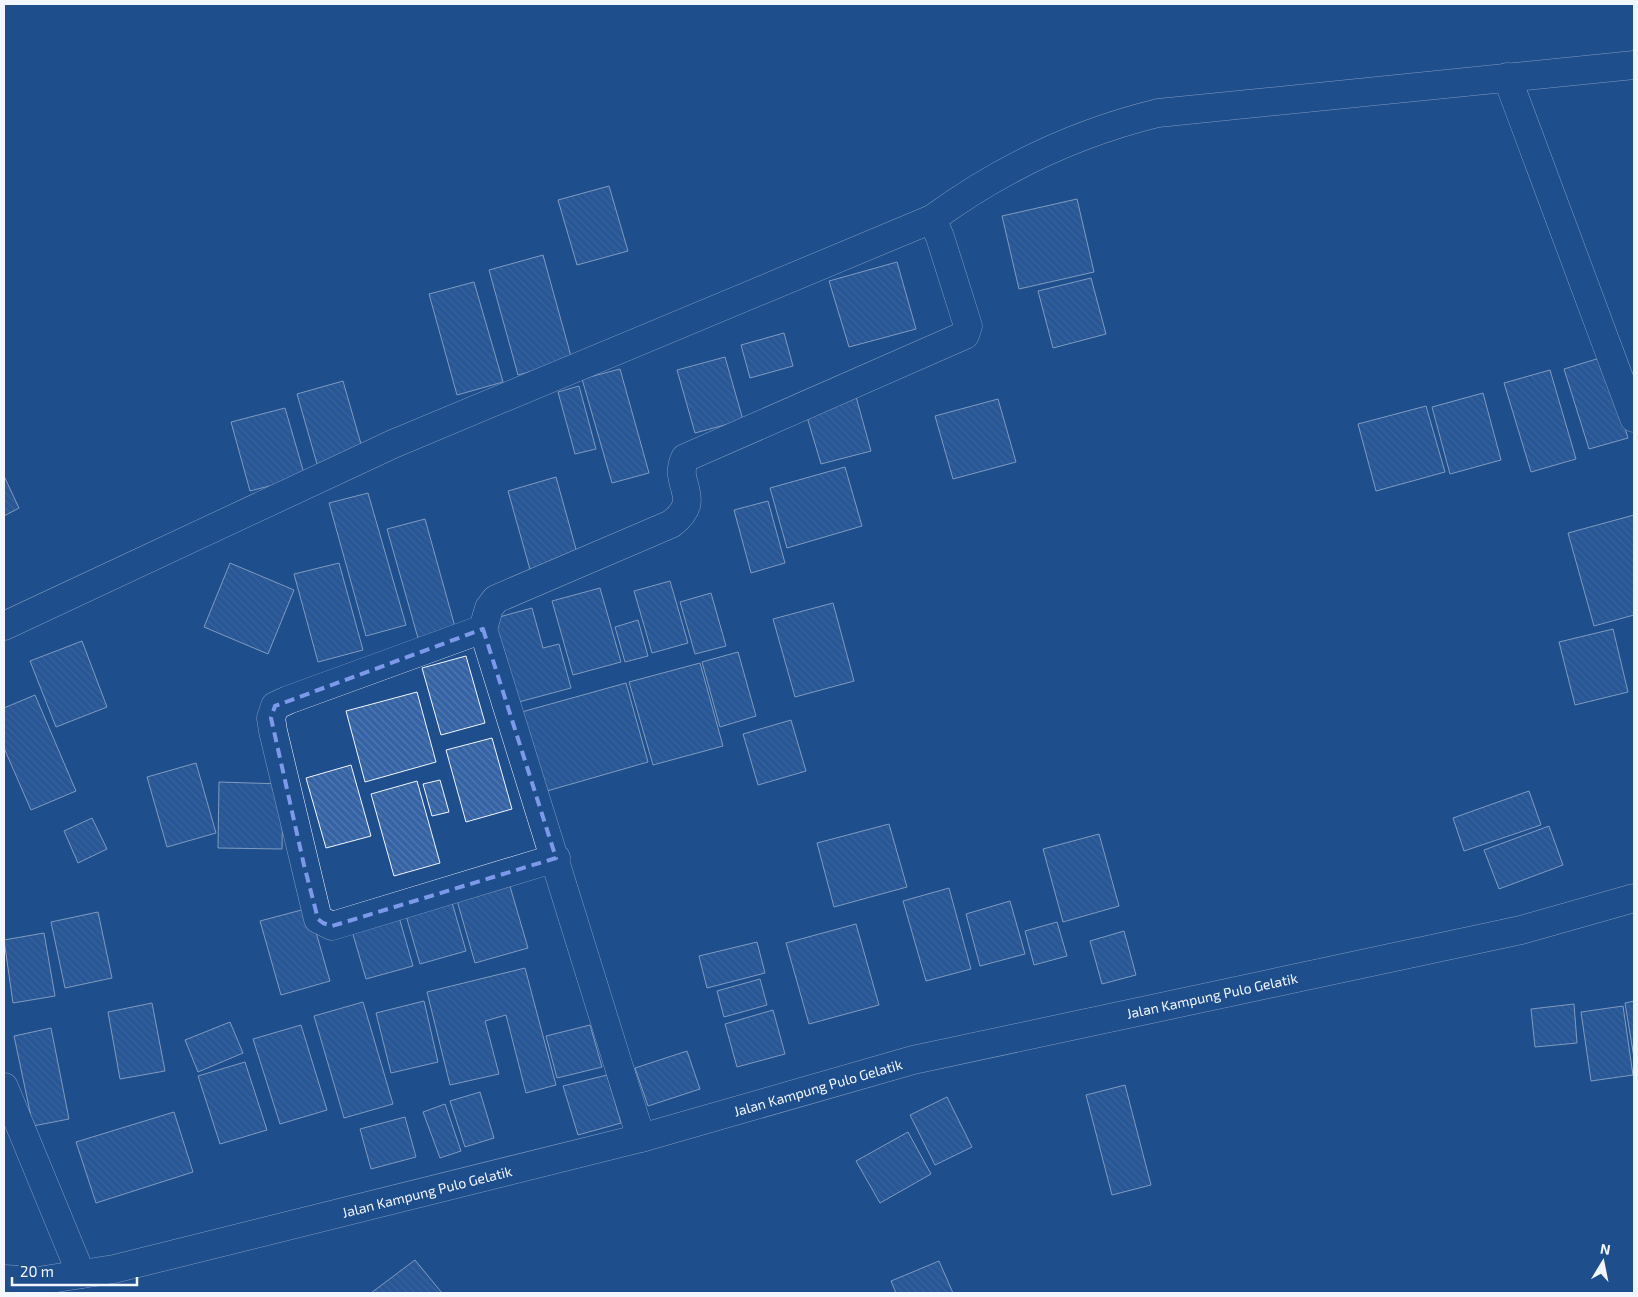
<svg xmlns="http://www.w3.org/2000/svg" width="1638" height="1297" font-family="'Exo 2',sans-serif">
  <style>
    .building { fill: url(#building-back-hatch); stroke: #f2f6ff }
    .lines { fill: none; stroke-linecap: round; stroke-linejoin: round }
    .minor-casing { stroke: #f2f6ff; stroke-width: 29 }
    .minor { stroke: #1f4e8c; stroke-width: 28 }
    .marked { fill: none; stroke: #7d9aea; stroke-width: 4; stroke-dasharray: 10 6; stroke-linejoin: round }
    .labels { text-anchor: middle; stroke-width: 4; stroke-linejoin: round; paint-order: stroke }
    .street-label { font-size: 14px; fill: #f2f6ff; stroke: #1f4e8c }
  </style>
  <defs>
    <pattern id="building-back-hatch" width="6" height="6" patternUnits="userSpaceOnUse" patternTransform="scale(1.25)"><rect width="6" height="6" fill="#3563a3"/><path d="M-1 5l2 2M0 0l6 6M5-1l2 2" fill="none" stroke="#537ab1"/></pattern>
  </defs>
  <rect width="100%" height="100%" fill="#1f4e8c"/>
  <!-- building -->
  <g class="building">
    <path d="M 609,186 L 628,251 L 577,265 L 558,200 Z"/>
    <path d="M 1077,199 L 1094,272 L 1019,289 L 1002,216 Z"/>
    <path d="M 543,255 L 572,360 L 518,375 L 489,270 Z"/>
    <path d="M 897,262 L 916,329 L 849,347 L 829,281 Z"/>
    <path d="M 1091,278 L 1106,334 L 1053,348 L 1038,291 Z"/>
    <path d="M 474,282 L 503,382 L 457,395 L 429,294 Z"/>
    <path d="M 784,333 L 793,366 L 750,378 L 741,345 Z"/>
    <path d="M 725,357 L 743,420 L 695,433 L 677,370 Z"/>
    <path d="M 1603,357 L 1628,438 L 1589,449 L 1564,369 Z"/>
    <path d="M 620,369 L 649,473 L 612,483 L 582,379 Z"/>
    <path d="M 1550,370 L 1576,459 L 1531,472 L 1504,383 Z"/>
    <path d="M 343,381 L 363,451 L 317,464 L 297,394 Z"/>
    <path d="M 579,386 L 596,449 L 575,454 L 558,392 Z"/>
    <path d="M 855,393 L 871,451 L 821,464 L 804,407 Z"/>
    <path d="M 1483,393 L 1501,460 L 1450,474 L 1432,407 Z"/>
    <path d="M 998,399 L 1016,462 L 953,479 L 935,416 Z"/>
    <path d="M 1426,406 L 1445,472 L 1376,491 L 1358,424 Z"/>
    <path d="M 285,408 L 305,477 L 250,491 L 231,422 Z"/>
    <path d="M 845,467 L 862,526 L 787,548 L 770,488 Z"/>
    <path d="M 4,476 L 19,508 L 4,516 Z"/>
    <path d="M 556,477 L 579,560 L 531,573 L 508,491 Z"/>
    <path d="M 368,493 L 406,625 L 366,636 L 329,503 Z"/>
    <path d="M 768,501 L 785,563 L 751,573 L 734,510 Z"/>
    <path d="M 1634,515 L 1634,615 L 1594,626 L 1568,533 Z"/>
    <path d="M 425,519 L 455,627 L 418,638 L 387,529 Z"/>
    <path d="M 230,563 L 294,590 L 268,654 L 204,627 Z"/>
    <path d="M 339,563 L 363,650 L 318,662 L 294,574 Z"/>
    <path d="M 670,581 L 688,643 L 652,653 L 634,591 Z"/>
    <path d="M 600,588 L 621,662 L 573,675 L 552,601 Z"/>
    <path d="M 711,593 L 726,646 L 695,654 L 680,602 Z"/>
    <path d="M 833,603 L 854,681 L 795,697 L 773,619 Z"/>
    <path d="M 532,608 L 543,648 L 559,644 L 571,688 L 515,703 L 492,619 Z"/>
    <path d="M 638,620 L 648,656 L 625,662 L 615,627 Z"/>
    <path d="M 1613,629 L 1628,692 L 1575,705 L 1559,642 Z"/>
    <path d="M 82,641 L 107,707 L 56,727 L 30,661 Z"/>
    <path d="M 738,652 L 756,716 L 720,727 L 702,662 Z"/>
    <path d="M 466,656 L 485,723 L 441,735 L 422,668 Z"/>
    <path d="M 700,663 L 723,746 L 653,765 L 629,682 Z"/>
    <path d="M 626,683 L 648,762 L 540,793 L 518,713 Z"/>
    <path d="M 417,692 L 436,762 L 365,782 L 346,711 Z"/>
    <path d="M 35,695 L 76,791 L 31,810 L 4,748 L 4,708 Z"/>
    <path d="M 791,720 L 806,771 L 758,785 L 743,734 Z"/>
    <path d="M 492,738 L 512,809 L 466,822 L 446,750 Z"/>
    <path d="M 196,763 L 216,833 L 167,847 L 147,777 Z"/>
    <path d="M 351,765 L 371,836 L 326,848 L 306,778 Z"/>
    <path d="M 440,780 L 449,812 L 432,816 L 423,784 Z"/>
    <path d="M 417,781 L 440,863 L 394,876 L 371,794 Z"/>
    <path d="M 219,782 L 283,784 L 282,849 L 218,848 Z"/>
    <path d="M 1529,791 L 1541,825 L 1464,851 L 1453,818 Z"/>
    <path d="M 92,818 L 107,849 L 78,863 L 64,831 Z"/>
    <path d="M 889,824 L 907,887 L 834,907 L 817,843 Z"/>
    <path d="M 1549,826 L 1563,865 L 1499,889 L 1484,850 Z"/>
    <path d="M 1099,834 L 1119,906 L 1063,922 L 1043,849 Z"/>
    <path d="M 507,876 L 528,948 L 475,963 L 454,890 Z"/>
    <path d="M 949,888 L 971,969 L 926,981 L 903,901 Z"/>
    <path d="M 451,899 L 466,951 L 420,964 L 405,912 Z"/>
    <path d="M 1010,901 L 1025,954 L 980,966 L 966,914 Z"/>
    <path d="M 309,908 L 330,981 L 281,995 L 260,921 Z"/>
    <path d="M 98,912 L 112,978 L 65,988 L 51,922 Z"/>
    <path d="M 399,917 L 413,966 L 366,979 L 352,931 Z"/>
    <path d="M 1057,922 L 1067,956 L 1034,965 L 1025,931 Z"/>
    <path d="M 856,924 L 879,1005 L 809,1024 L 786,943 Z"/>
    <path d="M 1124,931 L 1136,975 L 1102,984 L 1090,941 Z"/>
    <path d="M 44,933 L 55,996 L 13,1003 L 4,940 Z"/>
    <path d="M 757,942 L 765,973 L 707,988 L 699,956 Z"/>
    <path d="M 525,968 L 556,1085 L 526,1093 L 506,1015 L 485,1021 L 499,1074 L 450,1085 L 427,992 Z"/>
    <path d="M 760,979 L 767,1005 L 724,1017 L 717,991 Z"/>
    <path d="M 424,1001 L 438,1062 L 391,1073 L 376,1013 Z"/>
    <path d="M 1634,1001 L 1634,1058 L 1625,1003 Z"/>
    <path d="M 363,1002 L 393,1104 L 344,1118 L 314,1016 Z"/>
    <path d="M 152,1003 L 165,1071 L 120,1079 L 108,1012 Z"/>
    <path d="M 1574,1004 L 1577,1043 L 1535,1047 L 1531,1009 Z"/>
    <path d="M 1623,1006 L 1633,1075 L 1591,1081 L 1581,1012 Z"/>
    <path d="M 773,1010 L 785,1054 L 737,1067 L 725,1024 Z"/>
    <path d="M 230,1022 L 243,1053 L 198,1072 L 185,1040 Z"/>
    <path d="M 301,1025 L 327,1110 L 280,1124 L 253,1039 Z"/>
    <path d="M 590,1025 L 602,1067 L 557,1078 L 546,1036 Z"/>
    <path d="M 51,1028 L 69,1119 L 33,1126 L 14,1036 Z"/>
    <path d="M 687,1051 L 700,1089 L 648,1106 L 635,1068 Z"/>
    <path d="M 245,1062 L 267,1130 L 220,1144 L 198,1076 Z"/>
    <path d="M 607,1075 L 621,1123 L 578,1135 L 563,1086 Z"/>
    <path d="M 1125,1085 L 1151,1185 L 1112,1195 L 1086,1095 Z"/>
    <path d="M 480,1092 L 494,1138 L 465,1147 L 450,1101 Z"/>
    <path d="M 947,1097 L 972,1147 L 935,1165 L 910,1115 Z"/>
    <path d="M 445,1104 L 461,1151 L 440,1158 L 423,1112 Z"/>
    <path d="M 174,1112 L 193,1172 L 96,1203 L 76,1142 Z"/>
    <path d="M 405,1117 L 416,1157 L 371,1169 L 360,1129 Z"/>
    <path d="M 908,1132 L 931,1174 L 880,1203 L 856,1161 Z"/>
    <path d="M 415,1260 L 442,1293 L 371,1293 Z"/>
    <path d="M 939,1261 L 953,1293 L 896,1293 L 891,1281 Z"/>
  </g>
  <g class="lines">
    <defs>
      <g id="minor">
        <path d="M 1507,77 L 1634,418"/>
        <path d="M 4,626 L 393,444 L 932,219"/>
        <path d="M 483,629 L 288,700 L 275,706 L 271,718 L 273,731 L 318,919 L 332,926 L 556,858"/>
        <path d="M 4,1087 L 81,1274"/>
        <path d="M 641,1138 L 483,629 L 489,608 L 496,599 L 671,524 C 705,498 672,485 685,458 L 965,335 L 968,326 L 940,237 L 932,219 C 1000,169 1076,133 1158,113 L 1634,65"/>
        <path d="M 4,1279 L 38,1281 L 114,1269 L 641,1138 L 913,1060 L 1521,930 L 1634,898"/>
      </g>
    </defs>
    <!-- minor casing -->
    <use href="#minor" class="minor-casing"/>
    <!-- minor -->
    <use href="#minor" class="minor"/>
  </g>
  <!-- marked area -->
  <path d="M0 0H1638V1297H0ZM 483,629 L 556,858 L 332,926 L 323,923 L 318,919 L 304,865 L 271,718 L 275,706 Z" fill="#1f4e8c" fill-opacity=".55" fill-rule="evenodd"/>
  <path class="marked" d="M 483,629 L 556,858 L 332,926 L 323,923 L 318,919 L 304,865 L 271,718 L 275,706 Z"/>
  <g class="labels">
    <!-- street labels -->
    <g class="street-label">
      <text transform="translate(1212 996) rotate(-12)" y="5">Jalan Kampung Pulo Gelatik</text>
      <text transform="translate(818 1088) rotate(-16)" y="5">Jalan Kampung Pulo Gelatik</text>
      <text transform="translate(427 1192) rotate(-14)" y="5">Jalan Kampung Pulo Gelatik</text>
    </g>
  </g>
  <!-- border -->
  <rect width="1638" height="1297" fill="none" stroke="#f2f6ff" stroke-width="10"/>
  <!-- north arrow -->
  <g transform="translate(1603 1262) rotate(10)" stroke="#1f4e8c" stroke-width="4" paint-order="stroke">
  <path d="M0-4L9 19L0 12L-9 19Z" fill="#f2f6ff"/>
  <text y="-8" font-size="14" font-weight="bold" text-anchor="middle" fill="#f2f6ff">N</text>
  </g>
  <!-- scale -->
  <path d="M12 1277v8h125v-8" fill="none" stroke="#f2f6ff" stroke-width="2.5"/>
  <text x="20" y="1277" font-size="15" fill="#f2f6ff" stroke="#1f4e8c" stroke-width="4" paint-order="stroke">20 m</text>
</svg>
